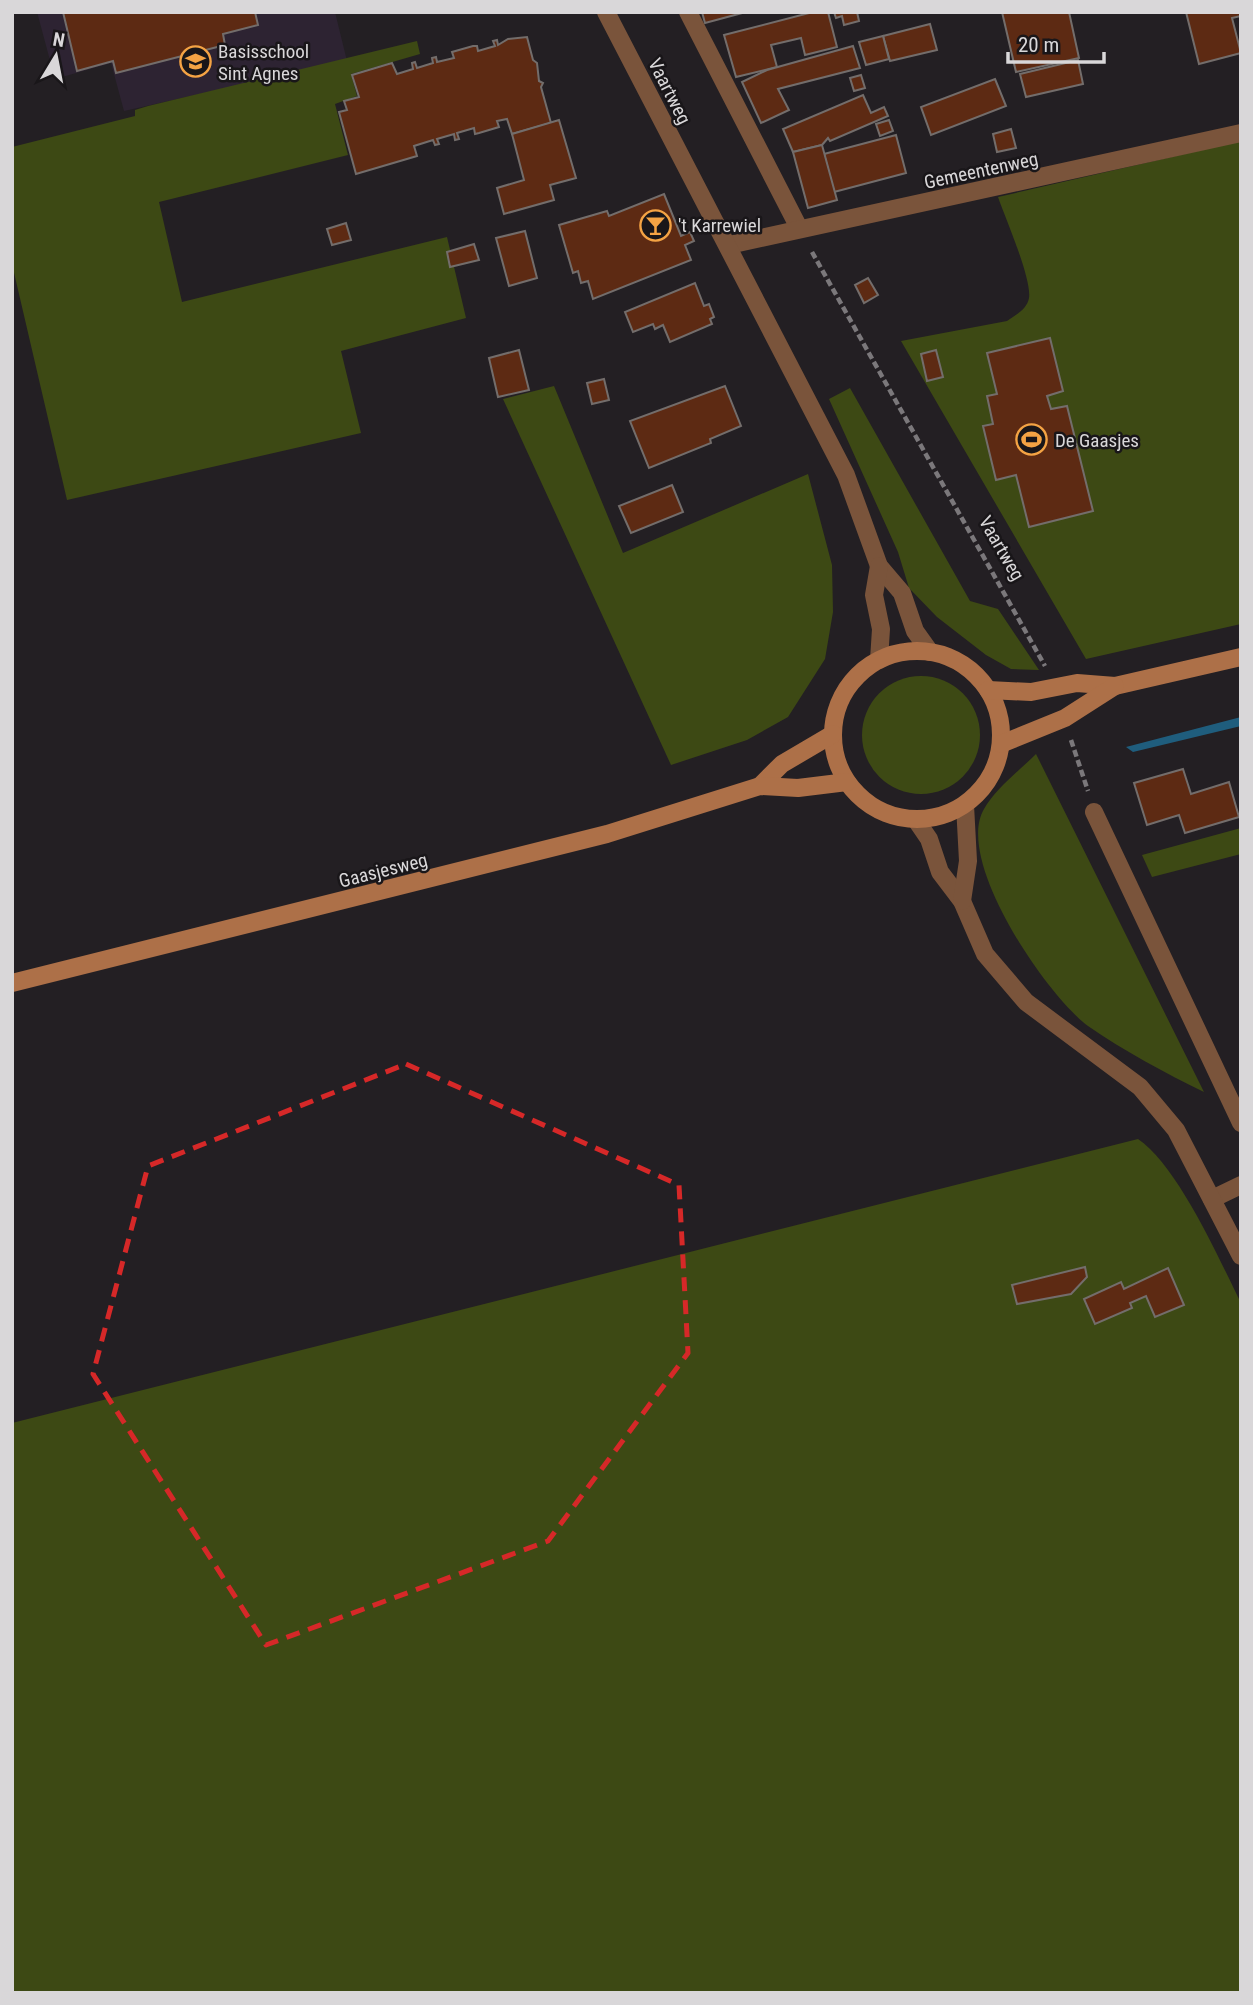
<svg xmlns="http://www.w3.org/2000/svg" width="1253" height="2005" font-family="'Roboto Condensed',sans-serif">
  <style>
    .industrial { fill: #2d2332 }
    .green { fill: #3d4914 }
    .water { fill: #1f5d7d }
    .building { fill: #5d2a13; stroke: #736d6b; stroke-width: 2 }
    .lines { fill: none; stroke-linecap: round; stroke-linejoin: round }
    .path { stroke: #7b787b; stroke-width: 4.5; stroke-dasharray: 7 3.5; stroke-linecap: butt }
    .minor { stroke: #7a543b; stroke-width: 18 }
    .tertiary { stroke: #7a543b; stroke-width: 18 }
    .secondary { stroke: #ad7048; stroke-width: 18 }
    .marked { fill: none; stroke: #d62828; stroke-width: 5; stroke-dasharray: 14 9; stroke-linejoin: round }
    .labels { text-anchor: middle; stroke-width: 5; stroke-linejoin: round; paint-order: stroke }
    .poi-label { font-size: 19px; fill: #d9d7d9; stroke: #191619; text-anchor: start }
    .street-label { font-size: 19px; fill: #d9d7d9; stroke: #191619 }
  </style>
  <rect width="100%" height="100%" fill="#231f23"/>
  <!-- industrial -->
  <path class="industrial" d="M 37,12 L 335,12 L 347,61 L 124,111 L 111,63 L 55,79 Z"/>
  <!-- green -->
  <g class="green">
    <path d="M 417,41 L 420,54 L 351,74 L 357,96 L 335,104 L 348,155 L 159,202 L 182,302 L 447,237 L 466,318 L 341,351 L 361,433 L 67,500 L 12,264 L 12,147 L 135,116 L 135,110 L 148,106 Z"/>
    <path d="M 1241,141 L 1241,624 L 1086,659 L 901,341 L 1007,321 C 1016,315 1027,309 1029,298 C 1032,279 1005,217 998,197 Z"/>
    <path d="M 554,386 L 623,553 L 808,474 L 832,565 L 833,612 L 825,659 L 788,717 L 747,740 L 671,765 L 503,399 Z"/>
    <path d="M 850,388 L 970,601 L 998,609 L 1039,670 L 1011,669 L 986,655 L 937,617 L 909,588 L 898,552 L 829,399 Z"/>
    <circle cx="921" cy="735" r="59"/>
    <path d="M 1036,754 L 1204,1092 C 1165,1073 1124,1051 1088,1026 C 1046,995 954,860 984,809 C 996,788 1019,771 1036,754 Z"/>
    <path d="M 1241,828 L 1241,854 L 1152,877 L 1142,855 Z"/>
    <path d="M 1138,1139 C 1178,1166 1219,1259 1241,1303 L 1241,1993 L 12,1993 L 12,1423 Z"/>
  </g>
  <!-- water -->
  <path class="water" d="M 1241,717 L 1241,726 L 1133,752 L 1126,747 Z"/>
  <!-- building -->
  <g class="building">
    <path d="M 63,12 L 255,12 L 258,25 L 223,34 L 225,45 L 116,73 L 113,61 L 77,71 Z"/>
    <path d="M 702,12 L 746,12 L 705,23 Z"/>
    <path d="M 813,12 L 828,12 L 837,47 L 805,55 L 801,38 L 771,45 L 777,67 L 736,77 L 724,35 Z"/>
    <path d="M 834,12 L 857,12 L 859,21 L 844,25 L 842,16 L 836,18 Z"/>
    <path d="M 1002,12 L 1069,12 L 1079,58 L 1016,72 Z"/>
    <path d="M 1186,12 L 1241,12 L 1241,16 L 1232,18 L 1241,53 L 1199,64 Z"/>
    <path d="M 930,24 L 937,50 L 890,61 L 883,36 Z"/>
    <path d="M 883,36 L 889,59 L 866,65 L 859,42 Z"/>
    <path d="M 527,37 L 533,60 L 537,63 L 539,81 L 543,83 L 541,87 L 551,123 L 512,134 L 507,119 L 497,121 L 499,127 L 479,133 L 475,134 L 474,128 L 457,133 L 459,139 L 455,140 L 454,134 L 437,139 L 439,144 L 435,145 L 433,140 L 414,146 L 417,156 L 356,174 L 339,112 L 347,110 L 344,101 L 359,97 L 352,75 L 392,63 L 397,74 L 413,69 L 412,63 L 415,62 L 417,68 L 433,63 L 432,58 L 436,57 L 437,62 L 454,58 L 452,52 L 473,46 L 477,46 L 478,51 L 495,46 L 493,41 L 497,40 L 498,45 L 508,39 Z"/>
    <path d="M 853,46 L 860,68 L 778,89 L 789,110 L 761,123 L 742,82 L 767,70 Z"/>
    <path d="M 1078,60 L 1083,84 L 1026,97 L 1020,74 Z"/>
    <path d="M 861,75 L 865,88 L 854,91 L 850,78 Z"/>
    <path d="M 995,79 L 1006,106 L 931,135 L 921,107 Z"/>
    <path d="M 863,95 L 871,113 L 884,107 L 888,116 L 830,141 L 828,138 L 822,145 L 793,152 L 783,129 Z"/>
    <path d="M 559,120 L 576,178 L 550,185 L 554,200 L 504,214 L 497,188 L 524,180 L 512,134 Z"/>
    <path d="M 889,120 L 893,131 L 880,136 L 876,124 Z"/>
    <path d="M 1011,129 L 1016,148 L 997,152 L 993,134 Z"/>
    <path d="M 896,135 L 906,173 L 834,192 L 824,154 Z"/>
    <path d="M 822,145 L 837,200 L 808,208 L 793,152 Z"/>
    <path d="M 664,194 L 681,236 L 690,232 L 694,241 L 685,245 L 691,260 L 593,299 L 588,281 L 581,283 L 578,271 L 573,273 L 559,225 L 607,211 L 609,216 Z"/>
    <path d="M 346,223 L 351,240 L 332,245 L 327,229 Z"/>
    <path d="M 525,231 L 537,278 L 509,286 L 496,238 Z"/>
    <path d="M 474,244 L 479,260 L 450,267 L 447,252 Z"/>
    <path d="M 868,278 L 878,295 L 864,303 L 855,285 Z"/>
    <path d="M 695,283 L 704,306 L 709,304 L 714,317 L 710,319 L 712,324 L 670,342 L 663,325 L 655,329 L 653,324 L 633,332 L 625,312 Z"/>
    <path d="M 1050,338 L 1063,391 L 1047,396 L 1051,409 L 1067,406 L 1093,511 L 1029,527 L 1016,475 L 996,480 L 983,426 L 993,424 L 987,396 L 997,394 L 987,353 Z"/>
    <path d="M 519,350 L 529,390 L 498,397 L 489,358 Z"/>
    <path d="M 936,350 L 943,377 L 927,381 L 921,354 Z"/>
    <path d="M 604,379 L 609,400 L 592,404 L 587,383 Z"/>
    <path d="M 725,386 L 741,426 L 710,439 L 711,443 L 649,468 L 630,421 Z"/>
    <path d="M 672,485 L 683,512 L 631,533 L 619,506 Z"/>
    <path d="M 1183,769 L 1191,794 L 1229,782 L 1239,817 L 1185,833 L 1179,815 L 1147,825 L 1134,783 Z"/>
    <path d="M 1085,1267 L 1087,1277 L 1071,1294 L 1017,1304 L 1012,1285 Z"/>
    <path d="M 1168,1268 L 1184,1305 L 1155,1317 L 1146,1296 L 1130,1303 L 1132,1308 L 1095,1324 L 1084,1299 L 1121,1282 L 1124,1289 Z"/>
  </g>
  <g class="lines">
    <!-- path -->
    <g class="path">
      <path d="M 812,252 L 1045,666"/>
      <path d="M 1071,740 L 1088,791"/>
    </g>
    <!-- minor -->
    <g class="minor">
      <path d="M 688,12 L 799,228"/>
      <path d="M 729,245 L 1241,133"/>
      <path d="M 1094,812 L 1241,1123"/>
      <path d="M 1212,1199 L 1241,1185"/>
    </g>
    <!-- tertiary -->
    <g class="tertiary">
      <path d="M 606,12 L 846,475 L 879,566 L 902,593 L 915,631 L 930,652"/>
      <path d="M 879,566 L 874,595 L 881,629 L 879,660"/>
      <path d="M 916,820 L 929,839 L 940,872 L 962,901 L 985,954 L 1026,1002 L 1140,1087 L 1176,1130 L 1241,1256"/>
      <path d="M 962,901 L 968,861 L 965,805"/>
    </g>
    <!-- secondary -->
    <g class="secondary">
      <circle cx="917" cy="735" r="84"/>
      <path d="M 988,690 L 1031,692 L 1077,683 L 1115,686 L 1241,657"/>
      <path d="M 1001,744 L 1065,718 L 1115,686"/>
      <path d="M 760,786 L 782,764 L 833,734"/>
      <path d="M 12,983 L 607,834 L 760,786 L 798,788 L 847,782"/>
    </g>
  </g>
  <!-- marked area -->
  <path class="marked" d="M 406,1064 L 679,1185 L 688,1353 L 548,1541 L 266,1645 L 93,1374 L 148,1166 Z"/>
  <!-- icons -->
  <defs>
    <symbol id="school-ring" viewBox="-11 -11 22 22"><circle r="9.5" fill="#191619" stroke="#f4a344" stroke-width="1.5"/><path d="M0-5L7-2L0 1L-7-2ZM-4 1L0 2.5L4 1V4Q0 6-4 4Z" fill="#f4a344"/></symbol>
    <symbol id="bar-ring" viewBox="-11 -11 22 22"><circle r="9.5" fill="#191619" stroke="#f4a344" stroke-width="1.5"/><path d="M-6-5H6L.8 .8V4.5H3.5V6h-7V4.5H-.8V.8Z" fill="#f4a344"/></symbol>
    <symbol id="stadium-ring" viewBox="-11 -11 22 22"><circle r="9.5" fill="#191619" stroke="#f4a344" stroke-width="1.5"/><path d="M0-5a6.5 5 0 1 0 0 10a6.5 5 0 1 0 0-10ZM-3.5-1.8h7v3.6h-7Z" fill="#f4a344"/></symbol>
  </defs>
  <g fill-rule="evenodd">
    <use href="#school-ring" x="178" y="44" width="35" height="35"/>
    <use href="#bar-ring" x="638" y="208" width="35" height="35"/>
    <use href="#stadium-ring" x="1014" y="422" width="35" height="35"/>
  </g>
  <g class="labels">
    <!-- poi labels -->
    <g class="poi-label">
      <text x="218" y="58">Basisschool<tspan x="218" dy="22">Sint Agnes</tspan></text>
      <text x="678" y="232">'t Karrewiel</text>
      <text x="1055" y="447">De Gaasjes</text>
    </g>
    <!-- street labels -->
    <g class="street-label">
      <text transform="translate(670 91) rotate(63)" y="7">Vaartweg</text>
      <text transform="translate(981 170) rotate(-12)" y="7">Gemeentenweg</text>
      <text transform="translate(1002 548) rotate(60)" y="7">Vaartweg</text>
      <text transform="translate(383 870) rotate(-14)" y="7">Gaasjesweg</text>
    </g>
  </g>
  <!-- border -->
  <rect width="1253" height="2005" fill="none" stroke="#d9d7d9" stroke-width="28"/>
  <!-- north arrow -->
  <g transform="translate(56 56) rotate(10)" stroke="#191619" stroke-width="5" paint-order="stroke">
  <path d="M0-5L12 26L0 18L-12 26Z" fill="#d9d7d9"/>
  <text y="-10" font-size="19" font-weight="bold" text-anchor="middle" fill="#d9d7d9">N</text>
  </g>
  <!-- scale -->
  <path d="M1008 52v10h96v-10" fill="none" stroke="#d9d7d9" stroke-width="3.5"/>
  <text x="1018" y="52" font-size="21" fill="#d9d7d9" stroke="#191619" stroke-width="5" paint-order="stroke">20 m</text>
</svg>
